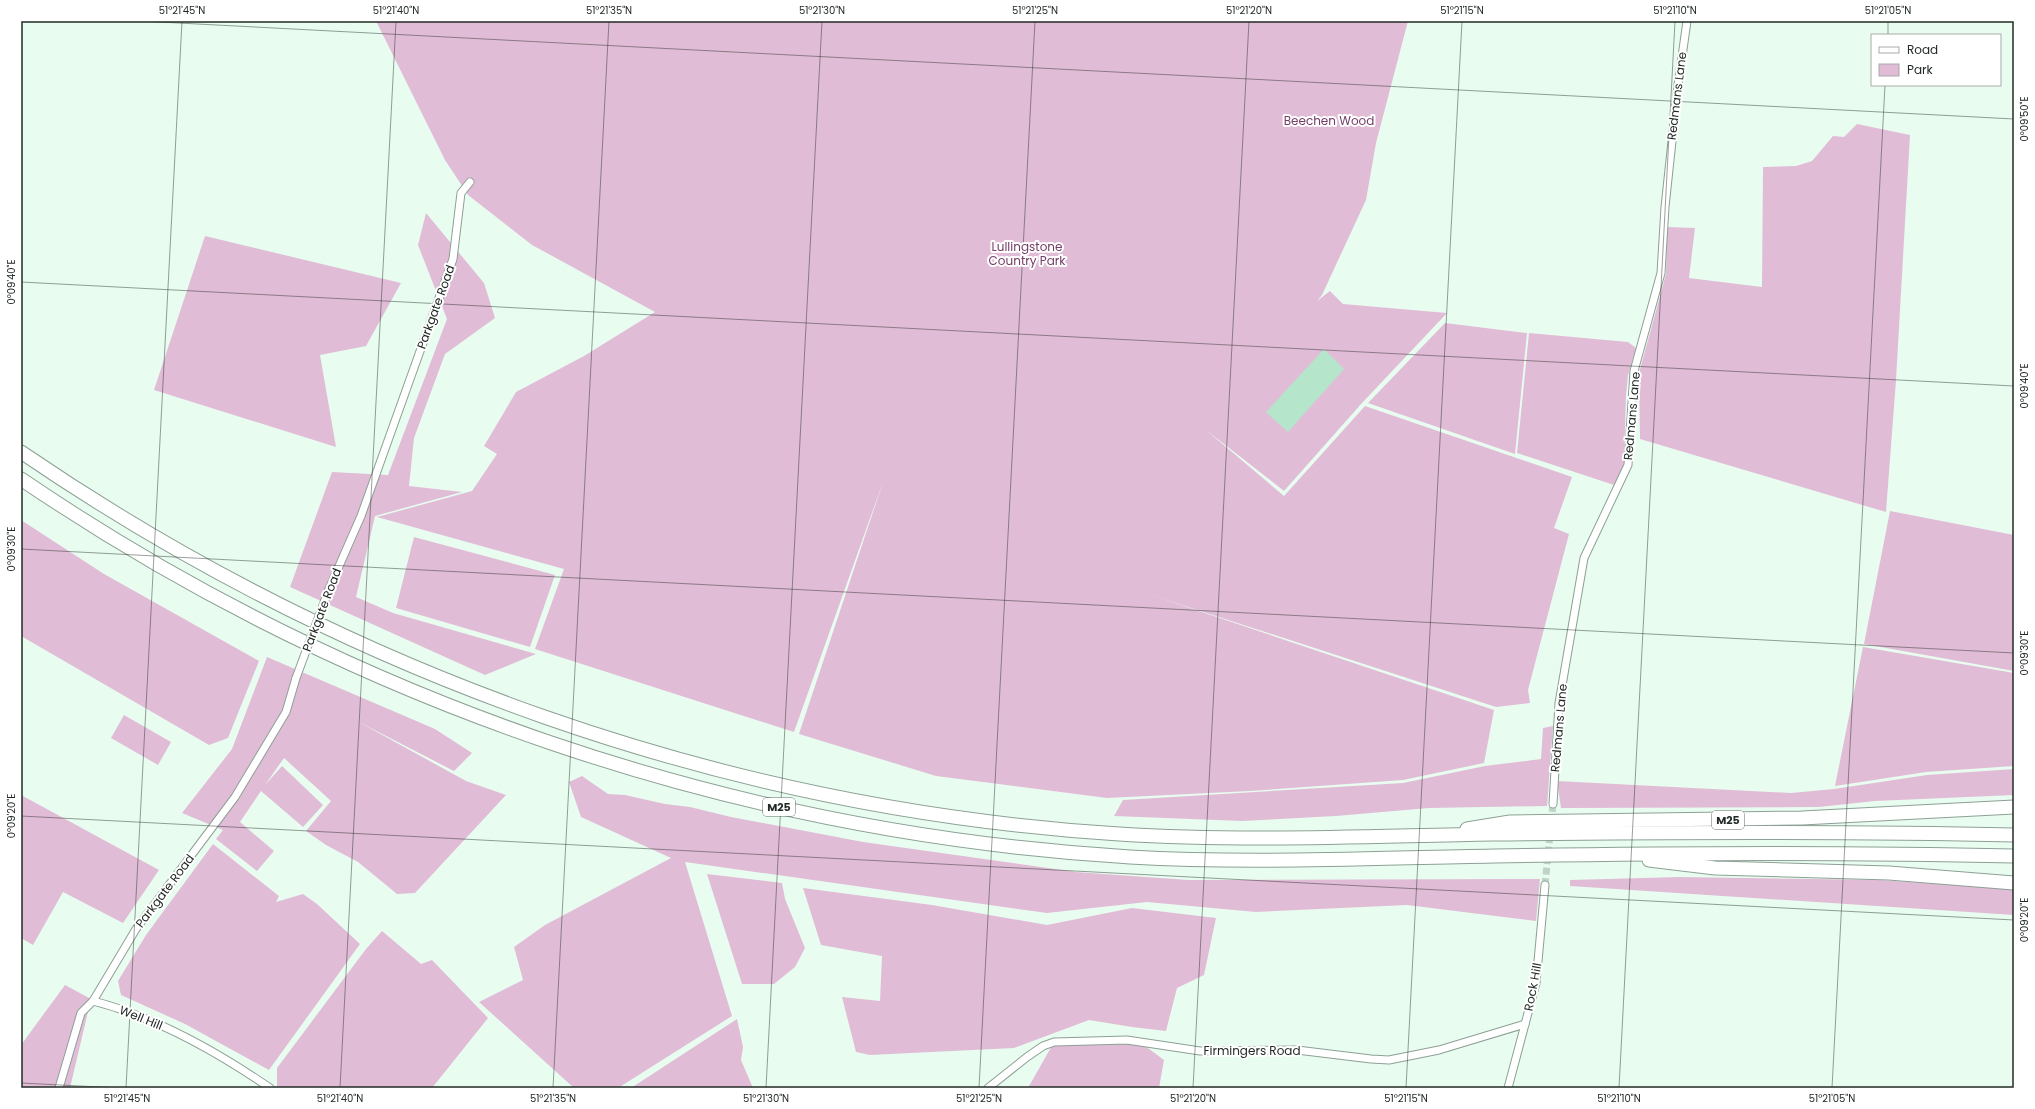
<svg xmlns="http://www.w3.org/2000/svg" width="2035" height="1109" font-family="Poppins,sans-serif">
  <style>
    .green { fill: #e1bcd6 }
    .water { fill: #b5e5ca }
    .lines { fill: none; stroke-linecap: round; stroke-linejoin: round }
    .minor-tunnel { stroke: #c0d3c7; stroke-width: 7; stroke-dasharray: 7 3.5; stroke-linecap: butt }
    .minor-casing { stroke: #8da095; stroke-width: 9 }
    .motorway-casing { stroke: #8da095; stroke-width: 15 }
    .minor { stroke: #fff; stroke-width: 7 }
    .motorway { stroke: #fff; stroke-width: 13 }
    .minor-bridge-casing { stroke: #8da095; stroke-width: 9; stroke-linecap: butt }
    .minor-bridge { stroke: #fff; stroke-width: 7 }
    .ticks { fill: none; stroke: #222a25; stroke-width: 1; stroke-opacity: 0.45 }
    .labels { text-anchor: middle; stroke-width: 4; stroke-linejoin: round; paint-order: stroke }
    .shield { fill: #fff; stroke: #646a66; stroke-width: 1 }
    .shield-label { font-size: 11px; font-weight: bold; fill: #222a25 }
    .street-label { font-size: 12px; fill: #222a25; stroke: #fff }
    .park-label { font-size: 12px; fill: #733d66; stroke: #fff }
    .neatline { fill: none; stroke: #222a25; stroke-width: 1.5 }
    .ticks-label { font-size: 10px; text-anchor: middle; fill: #222a25 }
  </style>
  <rect width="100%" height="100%" fill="#e8fdf0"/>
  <!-- green -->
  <g class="green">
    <path d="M 376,21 L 1408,21 L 1376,143 L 1366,200 L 1322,295 L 1317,301 L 1330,291 L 1343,304 L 1447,313 L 1362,403 L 1284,491 L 1206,430 L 1284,496 L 1365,406 L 1572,477 L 1554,528 L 1569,534 L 1528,690 L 1530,703 L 1496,707 L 1148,594 L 1494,710 L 1484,763 L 1403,780 L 1250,791 L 1107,798 L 936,776 L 799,734 L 884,479 L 794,732 L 535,649 L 564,569 L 377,517 L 472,491 L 497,454 L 484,446 L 516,392 L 584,356 L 655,312 L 532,245 L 468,195 L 445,160 Z"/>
    <path d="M 1857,124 L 1910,135 L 1896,380 L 1886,512 L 1640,439 L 1639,373 L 1666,274 L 1667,227 L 1695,228 L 1689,278 L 1762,287 L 1763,167 L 1796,166 L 1812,161 L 1833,136 L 1844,137 Z"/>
    <path d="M 426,213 L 484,283 L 495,318 L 445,354 L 414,438 L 409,486 L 462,492 L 375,516 L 356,597 L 393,613 L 536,654 L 485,675 L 290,587 L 332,472 L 388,475 L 447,319 L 418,245 Z"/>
    <path d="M 205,236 L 401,283 L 366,346 L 320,355 L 336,447 L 154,390 Z"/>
    <path d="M 1445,323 L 1527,333 L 1515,454 L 1368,403 Z"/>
    <path d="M 1529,333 L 1628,342 L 1636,348 L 1628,375 L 1626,395 L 1624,464 L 1614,485 L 1517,453 Z"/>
    <path d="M 1890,511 L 2014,535 L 2014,671 L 1864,644 Z"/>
    <path d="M 21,520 L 104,574 L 259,661 L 228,738 L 209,745 L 21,636 Z"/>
    <path d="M 414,537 L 555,575 L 530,647 L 396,608 Z"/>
    <path d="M 1863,647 L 2014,673 L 2014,766 L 1926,772 L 1835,786 Z"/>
    <path d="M 267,657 L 435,729 L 472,753 L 454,771 L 357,721 L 466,781 L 506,795 L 415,893 L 397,894 L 358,862 L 326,845 L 306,831 L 331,801 L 284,758 L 265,785 L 282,766 L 323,805 L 303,827 L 261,791 L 240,822 L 274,851 L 257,871 L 216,839 L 223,830 L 182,813 L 232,749 Z"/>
    <path d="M 124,715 L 171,742 L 158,765 L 111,738 Z"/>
    <path d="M 1553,726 L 1547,806 L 1429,808 L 1336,816 L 1242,821 L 1114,816 L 1123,800 L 1403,783 L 1485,766 L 1541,759 L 1543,728 Z"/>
    <path d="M 2014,769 L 2014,795 L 1875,801 L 1819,807 L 1561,808 L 1557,781 L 1791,793 L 1834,789 L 1927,775 Z"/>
    <path d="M 582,776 L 608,794 L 625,795 L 665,804 L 690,807 L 731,817 L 863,842 L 1076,872 L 1188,880 L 1540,879 L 1536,921 L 1407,905 L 1256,912 L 1147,902 L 1047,913 L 685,862 L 732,1016 L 618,1088 L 574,1088 L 479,1002 L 523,980 L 514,947 L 545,925 L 671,858 L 581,817 L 569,782 Z"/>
    <path d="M 21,795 L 159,870 L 123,923 L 63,892 L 33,945 L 21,938 Z"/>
    <path d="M 213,844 L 279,896 L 276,902 L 303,894 L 317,904 L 360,944 L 269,1070 L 185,1024 L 121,995 L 118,981 L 146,935 Z"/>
    <path d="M 707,874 L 782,883 L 785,899 L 805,948 L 795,967 L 774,984 L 742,984 Z"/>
    <path d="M 1679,877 L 1879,880 L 2014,889 L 2014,915 L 1570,886 L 1570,880 Z"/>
    <path d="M 803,888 L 932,905 L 1047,925 L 1132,908 L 1216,918 L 1204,975 L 1177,988 L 1166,1031 L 1132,1027 L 1089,1020 L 1014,1048 L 870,1055 L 856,1052 L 842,997 L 880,1001 L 882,956 L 821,945 Z"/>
    <path d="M 382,931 L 421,964 L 432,960 L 488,1018 L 432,1088 L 277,1087 L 277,1068 L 366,949 Z"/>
    <path d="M 65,985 L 91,999 L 70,1088 L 21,1088 L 21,1045 Z"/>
    <path d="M 737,1019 L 743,1047 L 741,1060 L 753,1088 L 631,1088 Z"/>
    <path d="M 1054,1042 L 1141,1043 L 1164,1060 L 1159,1088 L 1028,1088 Z"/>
  </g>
  <!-- water -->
  <path class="water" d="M 1324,349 L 1344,369 L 1288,432 L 1266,412 Z"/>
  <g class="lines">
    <!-- minor-tunnel -->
    <path class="minor-tunnel" d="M 1545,885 L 1553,804"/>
    <defs>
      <g id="minor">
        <path d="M 329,589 L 361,516 L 453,259 L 461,193 L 470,182"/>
        <path d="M 1553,804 L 1559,703 L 1584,558 L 1628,465 L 1634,371 L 1661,273 L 1665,207 L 1678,85 L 1687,21"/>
        <path d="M 93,1001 L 136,929 L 235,797 L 286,712 L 296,678"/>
        <path d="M 59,1088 L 81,1013 L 93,1001 C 156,1017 216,1051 270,1088"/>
        <path d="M 988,1088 L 1027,1057 L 1043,1046 L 1054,1042 L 1127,1040 L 1200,1051 L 1297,1050 L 1371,1059 L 1389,1060 L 1439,1050 L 1525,1024"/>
        <path d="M 1508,1088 L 1536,983 L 1545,885"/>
      </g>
      <g id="motorway">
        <path d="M 21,452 C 346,674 725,809 1119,834 C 1244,842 1368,836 1493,834 C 1667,832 1840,831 2014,835"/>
        <path d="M 21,479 C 349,702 734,833 1130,857 C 1251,864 1373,858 1494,856 C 1667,853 1841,852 2014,856"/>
        <path d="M 1467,829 L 1510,822 L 1802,818 L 2014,807"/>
        <path d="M 1649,860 L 1715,868 L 1889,873 L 2014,883"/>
      </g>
    </defs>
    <!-- minor casing -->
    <use href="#minor" class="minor-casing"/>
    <!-- motorway casing -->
    <use href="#motorway" class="motorway-casing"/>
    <!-- minor -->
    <use href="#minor" class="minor"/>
    <!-- motorway -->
    <use href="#motorway" class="motorway"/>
    <defs>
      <path id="minor-bridge" d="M 296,678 L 329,589"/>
    </defs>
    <!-- minor-bridge casing -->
    <use href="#minor-bridge" class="minor-bridge-casing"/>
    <!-- minor-bridge -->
    <use href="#minor-bridge" class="minor-bridge"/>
  </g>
  <!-- ticks -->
  <path class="ticks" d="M 140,21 L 2014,119M 1888,35 L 1888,21M 21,282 L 2014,386M 21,549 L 2014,653M 21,816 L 2014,920M 21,1083 L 120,1088M 126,1088 L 182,21M 340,1088 L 396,21M 553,1088 L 609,21M 766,1088 L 822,21M 979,1088 L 1035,21M 1193,1088 L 1249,21M 1406,1088 L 1462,21M 1619,1088 L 1675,21M 1832,1088 L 1885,85"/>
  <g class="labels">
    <!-- shield labels -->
    <g class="shield">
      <rect x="763" y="798" width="32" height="18" rx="3"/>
      <rect x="1712" y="811" width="32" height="18" rx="3"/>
    </g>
    <g class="shield-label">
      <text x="779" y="811">M25</text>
      <text x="1728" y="824">M25</text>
    </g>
    <!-- street labels -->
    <g class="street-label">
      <text transform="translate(1677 96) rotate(-83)" y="4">Redmans Lane</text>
      <text transform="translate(436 307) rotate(-70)" y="4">Parkgate Road</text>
      <text transform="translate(1632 416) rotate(-85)" y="4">Redmans Lane</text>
      <text transform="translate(322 610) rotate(-69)" y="4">Parkgate Road</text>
      <text transform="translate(1559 728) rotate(-85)" y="4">Redmans Lane</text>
      <text transform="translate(165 891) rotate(-53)" y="4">Parkgate Road</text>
      <text transform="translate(1533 987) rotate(-79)" y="4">Rock Hill</text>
      <text transform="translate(141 1018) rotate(22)" y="4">Well Hill</text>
      <text x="1252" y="1055">Firmingers Road</text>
    </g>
    <!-- park labels -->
    <g class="park-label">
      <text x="1329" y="125">Beechen Wood</text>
      <text x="1027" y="251">Lullingstone<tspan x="1027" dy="14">Country Park</tspan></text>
    </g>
  </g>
  <!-- border -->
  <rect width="2035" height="1109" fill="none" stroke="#ffffff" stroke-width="44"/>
  <!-- legend -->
  <rect x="1871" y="34" width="130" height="52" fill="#ffffff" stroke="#a7aaa8"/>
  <rect x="1879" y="47" width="20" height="6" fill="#ffffff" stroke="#a7aaa8"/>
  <text x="1907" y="54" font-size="12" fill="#222a25">Road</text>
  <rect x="1879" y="64" width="20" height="12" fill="#e1bcd6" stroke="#a7aaa8"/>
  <text x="1907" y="74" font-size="12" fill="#222a25">Park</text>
  <rect x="22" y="22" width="1991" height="1065" class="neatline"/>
  <g class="ticks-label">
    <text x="182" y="14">51°21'45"N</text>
    <text x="396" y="14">51°21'40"N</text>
    <text x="609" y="14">51°21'35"N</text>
    <text x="822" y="14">51°21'30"N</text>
    <text x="1035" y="14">51°21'25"N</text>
    <text x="1249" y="14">51°21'20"N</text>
    <text x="1462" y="14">51°21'15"N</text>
    <text x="1675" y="14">51°21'10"N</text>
    <text x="1888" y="14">51°21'05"N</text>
    <text transform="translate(2024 119) rotate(-90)" y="4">0°09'50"E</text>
    <text transform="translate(11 282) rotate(-90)" y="4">0°09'40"E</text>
    <text transform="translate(2024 386) rotate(-90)" y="4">0°09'40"E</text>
    <text transform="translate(11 549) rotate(-90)" y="4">0°09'30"E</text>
    <text transform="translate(2024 653) rotate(-90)" y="4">0°09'30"E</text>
    <text transform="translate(11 816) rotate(-90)" y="4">0°09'20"E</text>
    <text transform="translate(2024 920) rotate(-90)" y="4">0°09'20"E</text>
    <text x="127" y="1102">51°21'45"N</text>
    <text x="340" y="1102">51°21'40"N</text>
    <text x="553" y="1102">51°21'35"N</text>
    <text x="766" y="1102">51°21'30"N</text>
    <text x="979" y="1102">51°21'25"N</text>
    <text x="1193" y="1102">51°21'20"N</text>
    <text x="1406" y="1102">51°21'15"N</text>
    <text x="1619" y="1102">51°21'10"N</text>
    <text x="1832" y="1102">51°21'05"N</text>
  </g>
</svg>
